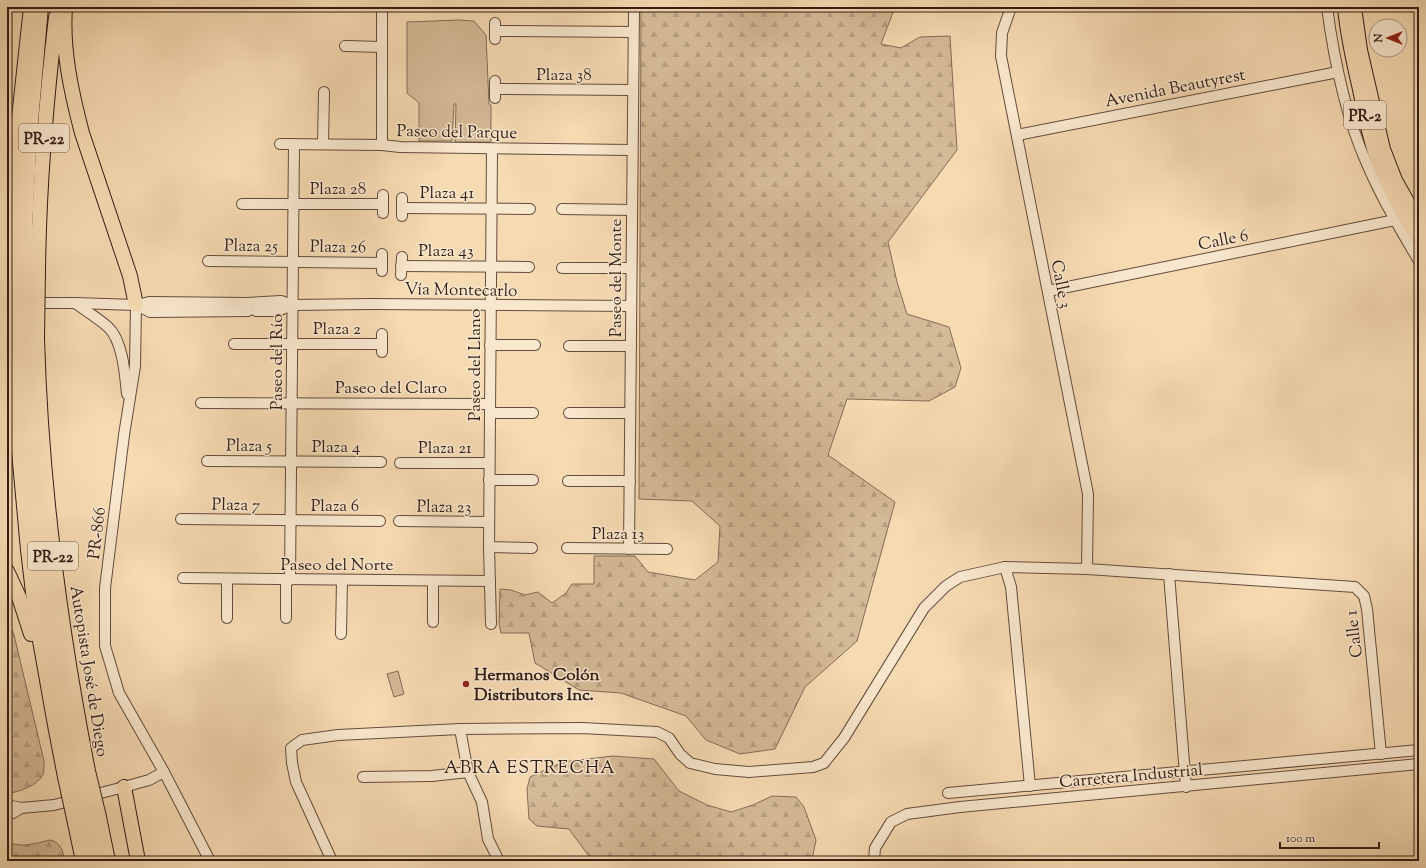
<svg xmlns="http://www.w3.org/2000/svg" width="1426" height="868" font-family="'Sorts Mill Goudy',serif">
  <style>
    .grass { fill: #d5ba97; stroke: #846c56 }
    .forest { fill: url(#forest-firs); stroke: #846c56 }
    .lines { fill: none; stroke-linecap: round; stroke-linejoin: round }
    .minor-casing { stroke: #634c3c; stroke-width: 12 }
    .major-casing { stroke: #321d15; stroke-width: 14 }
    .highway-casing { stroke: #321d15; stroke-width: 16 }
    .minor { stroke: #f9e7cd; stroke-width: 10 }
    .major { stroke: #f6dab2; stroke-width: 12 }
    .highway { stroke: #f6dab2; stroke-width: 14 }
    .highway-bridge-casing { stroke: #321d15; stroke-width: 16; stroke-linecap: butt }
    .highway-bridge { stroke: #f6dab2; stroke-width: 14 }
    .poi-dot { fill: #8f2418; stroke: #f9e7cd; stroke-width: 1.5 }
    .labels { text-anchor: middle; stroke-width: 3; stroke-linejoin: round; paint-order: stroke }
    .shield { fill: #f9e7cd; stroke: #6e5a4c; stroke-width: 1 }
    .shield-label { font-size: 16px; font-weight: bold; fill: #321d15 }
    .street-label { font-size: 17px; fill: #321d15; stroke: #f9e7cd }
    .poi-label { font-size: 17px; font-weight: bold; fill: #321d15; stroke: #f9e7cd; text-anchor: start }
    .neighbourhood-label { font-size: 18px; letter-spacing: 1px; fill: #321d15; stroke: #f9e7cd }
  </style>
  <defs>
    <pattern id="forest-firs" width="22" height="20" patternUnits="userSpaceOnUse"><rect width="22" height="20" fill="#d5ba97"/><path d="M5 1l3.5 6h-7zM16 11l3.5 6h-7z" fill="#b79f81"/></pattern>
  </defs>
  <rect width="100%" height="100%" fill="#f6dab2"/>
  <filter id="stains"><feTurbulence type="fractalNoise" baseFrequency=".005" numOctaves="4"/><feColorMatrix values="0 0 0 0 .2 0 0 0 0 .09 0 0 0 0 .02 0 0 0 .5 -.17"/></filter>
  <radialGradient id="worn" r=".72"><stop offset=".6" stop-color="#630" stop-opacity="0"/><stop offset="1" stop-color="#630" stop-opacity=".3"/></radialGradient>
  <!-- grass -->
  <g class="grass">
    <path d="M 458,20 L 474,21 L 486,35 L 489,104 L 491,105 L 491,142 L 455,142 L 456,104 L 454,104 L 452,141 L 419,141 L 419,103 L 407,93 L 407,22 Z"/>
    <path d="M 398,671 L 404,694 L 394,697 L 387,674 Z"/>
  </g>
  <!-- forest -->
  <g class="forest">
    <path d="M 7,7 L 12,7 L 7,50 Z"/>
    <path d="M 641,7 L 895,7 L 881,44 L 901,48 L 920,37 L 950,36 L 957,150 L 888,242 L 897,282 L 907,314 L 949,327 L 961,368 L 955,387 L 929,401 L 847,399 L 828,455 L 895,502 L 857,641 L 805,687 L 775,749 L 740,754 L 706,740 L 686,716 L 621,693 L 579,690 L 535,663 L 529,633 L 501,633 L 499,623 L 500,589 L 511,590 L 525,595 L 538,592 L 552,603 L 566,593 L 572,584 L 594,584 L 594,556 L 635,556 L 648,572 L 695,580 L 718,562 L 720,526 L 692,501 L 639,499 Z"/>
    <path d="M 7,617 L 14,635 L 44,761 C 44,765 44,770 43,774 C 39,785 18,793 7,793 Z"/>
    <path d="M 613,756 L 654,759 L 679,791 L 707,805 L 731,812 L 753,805 L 772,796 L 796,797 L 804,807 L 816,840 L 812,860 L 811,861 L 596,861 L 588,855 L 569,829 L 537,826 L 529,819 L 527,789 L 530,777 L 556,765 L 570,761 Z"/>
    <path d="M 50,840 C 61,842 63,852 65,861 L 7,861 L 7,841 C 19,849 37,843 50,840 Z"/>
  </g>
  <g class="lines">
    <defs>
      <g id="minor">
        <path d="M 1011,7 L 1002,33 L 1001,56 L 1088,494 L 1087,569"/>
        <path d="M 1327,7 C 1334,60 1345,115 1367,164 C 1381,197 1400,229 1419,261"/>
        <path d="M 495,31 L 633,32"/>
        <path d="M 495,39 L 495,23"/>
        <path d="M 345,46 L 382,47"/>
        <path d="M 495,89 L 633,90"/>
        <path d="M 495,98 L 495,81"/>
        <path d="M 1017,135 L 1338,72"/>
        <path d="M 280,144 L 382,145 L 400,147 L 632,150"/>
        <path d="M 323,144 L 324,92"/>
        <path d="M 382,145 L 382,10 L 383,7"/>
        <path d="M 383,195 L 383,213"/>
        <path d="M 402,198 L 402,216"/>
        <path d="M 242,204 L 383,204"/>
        <path d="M 402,208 L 530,209"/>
        <path d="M 562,209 L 632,210"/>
        <path d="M 208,261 L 382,263"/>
        <path d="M 401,266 L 529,267"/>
        <path d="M 562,268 L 631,268"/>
        <path d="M 382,271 L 382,254"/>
        <path d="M 401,275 L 402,257"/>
        <path d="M 1048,291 L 1395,220 L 1412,216"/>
        <path d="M 32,303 L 75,303 L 136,305 L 149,302 L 246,303 L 281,301 L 292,305 L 371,304 L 631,306"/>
        <path d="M 75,303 C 86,311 98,318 108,327 C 123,341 125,375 127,394"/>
        <path d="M 136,305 L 135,366 L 124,435 L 105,588 L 105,646 L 119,693 L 164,772 L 210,861"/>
        <path d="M 136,305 L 150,312 L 248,311"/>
        <path d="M 256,311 L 278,311 L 292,305"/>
        <path d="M 234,344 L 382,344"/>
        <path d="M 490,345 L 535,345"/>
        <path d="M 569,346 L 631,346"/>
        <path d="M 382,352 L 382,334"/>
        <path d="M 201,403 L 490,404"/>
        <path d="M 490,413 L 533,413"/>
        <path d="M 569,413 L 630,413"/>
        <path d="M 207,461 L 381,462"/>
        <path d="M 400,463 L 489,463"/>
        <path d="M 489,480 L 533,480"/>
        <path d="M 568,481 L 630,481"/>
        <path d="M 181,519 L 380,521"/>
        <path d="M 399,521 L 489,522"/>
        <path d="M 489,547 L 532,548"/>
        <path d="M 567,548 L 667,549"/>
        <path d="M 629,549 L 634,7"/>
        <path d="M 1005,567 L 1011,587 L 1030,786"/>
        <path d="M 1169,574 L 1186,787"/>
        <path d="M 183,578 L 490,581"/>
        <path d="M 290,580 L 294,144"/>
        <path d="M 227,618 L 227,579"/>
        <path d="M 286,618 L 286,580"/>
        <path d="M 433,622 L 433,581"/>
        <path d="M 491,624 L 489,547 L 492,149"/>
        <path d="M 341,634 L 342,580"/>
        <path d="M 460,729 L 468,772 L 482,802 L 488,839 L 499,861"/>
        <path d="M 363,777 L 432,776 L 468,772"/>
        <path d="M 948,793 L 1419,750"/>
        <path d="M 7,805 L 21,808"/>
        <path d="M 7,813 L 13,813 L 21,808 L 54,805 L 124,787 L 149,780 L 164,772"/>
        <path d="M 332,861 L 296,782 L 292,763 L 291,748 L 302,740 L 338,735 L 460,729 L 582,728 L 657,732 L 669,738 L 680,754 L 690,763 L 715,769 L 749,772 L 813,767 L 824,763 L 844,738 L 924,608 L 946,586 L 960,577 L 1005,567 L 1087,569 L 1355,587 L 1364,596 L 1367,609 L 1381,754"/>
        <path d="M 874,861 L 875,848 L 891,822 L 907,814 L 960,807 L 1419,764"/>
      </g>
      <g id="major">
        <path d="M 1344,7 C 1346,33 1352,59 1358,85 C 1363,108 1367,132 1375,155 C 1386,186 1402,214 1419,242"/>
        <path d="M 1355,7 L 1361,50 L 1384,149 L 1396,180 L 1419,221"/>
      </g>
      <g id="highway">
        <path d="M 65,7 C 62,50 71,91 82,133 L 130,276 L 136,305"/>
        <path d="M 13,270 L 13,230 L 17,136 L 31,7"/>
        <path d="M 25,270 L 25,228 L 30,133 L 41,7"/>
        <path d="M 38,270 C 39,185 46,101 56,17"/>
        <path d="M 13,338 L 16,418 L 28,550 L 36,618 L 55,725 L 65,777"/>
        <path d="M 25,338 C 27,403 31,468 38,534 C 46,615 60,695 76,775"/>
        <path d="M 37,338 C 41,484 60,628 88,771"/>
        <path d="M 7,571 L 19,597 L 31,634"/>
        <path d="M 124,787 L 138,861"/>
        <path d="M 99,817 L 108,861"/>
        <path d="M 86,820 L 96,861"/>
        <path d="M 75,823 L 83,861"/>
      </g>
    </defs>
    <!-- minor casing -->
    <use href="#minor" class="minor-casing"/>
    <!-- major casing -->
    <use href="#major" class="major-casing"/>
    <!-- highway casing -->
    <use href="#highway" class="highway-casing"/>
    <!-- minor -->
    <use href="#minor" class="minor"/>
    <!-- major -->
    <use href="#major" class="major"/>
    <!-- highway -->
    <use href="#highway" class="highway"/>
    <defs>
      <g id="highway-bridge">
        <path d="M 13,270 L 13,338"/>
        <path d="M 25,270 L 25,338"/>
        <path d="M 37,338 L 38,270"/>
        <path d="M 88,771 L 99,817"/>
        <path d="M 76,775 L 86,820"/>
        <path d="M 65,777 L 75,823"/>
      </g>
    </defs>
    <!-- highway-bridge casing -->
    <use href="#highway-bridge" class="highway-bridge-casing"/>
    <!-- highway-bridge -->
    <use href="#highway-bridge" class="highway-bridge"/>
  </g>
  <!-- markers -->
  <circle class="poi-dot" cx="466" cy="684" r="4"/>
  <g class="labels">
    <!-- shield labels -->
    <g class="shield">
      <rect x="1344" y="101" width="42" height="28" rx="3"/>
      <rect x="19" y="124" width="50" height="28" rx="3"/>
      <rect x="28" y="542" width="50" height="28" rx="3"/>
    </g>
    <g class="shield-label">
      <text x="1365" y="121">PR-2</text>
      <text x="44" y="144">PR-22</text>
      <text x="53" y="562">PR-22</text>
    </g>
    <!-- street labels -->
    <g class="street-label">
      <text x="564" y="80">Plaza 38</text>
      <text transform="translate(1175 87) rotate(-11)" y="6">Avenida Beautyrest</text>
      <text transform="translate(457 131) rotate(1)" y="6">Paseo del Parque</text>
      <text x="338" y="194">Plaza 28</text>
      <text x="447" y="198">Plaza 41</text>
      <text transform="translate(1223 239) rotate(-11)" y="6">Calle 6</text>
      <text transform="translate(251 245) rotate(1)" y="6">Plaza 25</text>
      <text transform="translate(338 246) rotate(1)" y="6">Plaza 26</text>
      <text x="446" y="256">Plaza 43</text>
      <text transform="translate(615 278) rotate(-90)" y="6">Paseo del Monte</text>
      <text transform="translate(1062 284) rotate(79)" y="6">Calle 3</text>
      <text transform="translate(461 289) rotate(1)" y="6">Vía Montecarlo</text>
      <text x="337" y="334">Plaza 2</text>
      <text transform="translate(276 362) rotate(-90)" y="6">Paseo del Río</text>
      <text transform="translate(474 365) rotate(-90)" y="6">Paseo del Llano</text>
      <text x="391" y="393">Paseo del Claro</text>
      <text transform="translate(249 445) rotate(1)" y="6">Plaza 5</text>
      <text x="336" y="452">Plaza 4</text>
      <text x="445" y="453">Plaza 21</text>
      <text transform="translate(236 504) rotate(1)" y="6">Plaza 7</text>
      <text x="335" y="511">Plaza 6</text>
      <text transform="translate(444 506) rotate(1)" y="6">Plaza 23</text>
      <text transform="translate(96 533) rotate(-83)" y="6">PR-866</text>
      <text x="618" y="539">Plaza 13</text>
      <text x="337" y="570">Paseo del Norte</text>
      <text transform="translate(1353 634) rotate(-97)" y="6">Calle 1</text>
      <text transform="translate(90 671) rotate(81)" y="6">Autopista José de Diego</text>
      <text transform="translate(1131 775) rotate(-5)" y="6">Carretera Industrial</text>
    </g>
    <!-- poi labels -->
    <g class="poi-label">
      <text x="474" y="680">Hermanos Colón<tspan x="474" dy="20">Distributors Inc.</tspan></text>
    </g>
    <!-- neighbourhood labels -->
    <g class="neighbourhood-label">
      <text x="530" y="773">ABRA ESTRECHA</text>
    </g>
  </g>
  <!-- margin -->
  <rect width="1426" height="868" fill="none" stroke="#f6dab2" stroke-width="24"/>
  <rect x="8" y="8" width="1410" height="852" fill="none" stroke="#321d15" stroke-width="2"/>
  <rect x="12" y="12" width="1402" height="844" fill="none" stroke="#321d15"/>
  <!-- north arrow -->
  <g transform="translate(1388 38) rotate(270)"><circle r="19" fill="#f9e7cd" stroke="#a99683"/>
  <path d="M0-3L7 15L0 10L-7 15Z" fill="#8f2418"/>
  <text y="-6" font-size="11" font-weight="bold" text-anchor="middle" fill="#321d15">N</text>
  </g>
  <!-- scale -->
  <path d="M1280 842v6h99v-6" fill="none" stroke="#321d15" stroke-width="2"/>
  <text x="1286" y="842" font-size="12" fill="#321d15" stroke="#f9e7cd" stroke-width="3" paint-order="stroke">100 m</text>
  <rect width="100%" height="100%" filter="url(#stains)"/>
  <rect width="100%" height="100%" fill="url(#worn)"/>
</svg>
